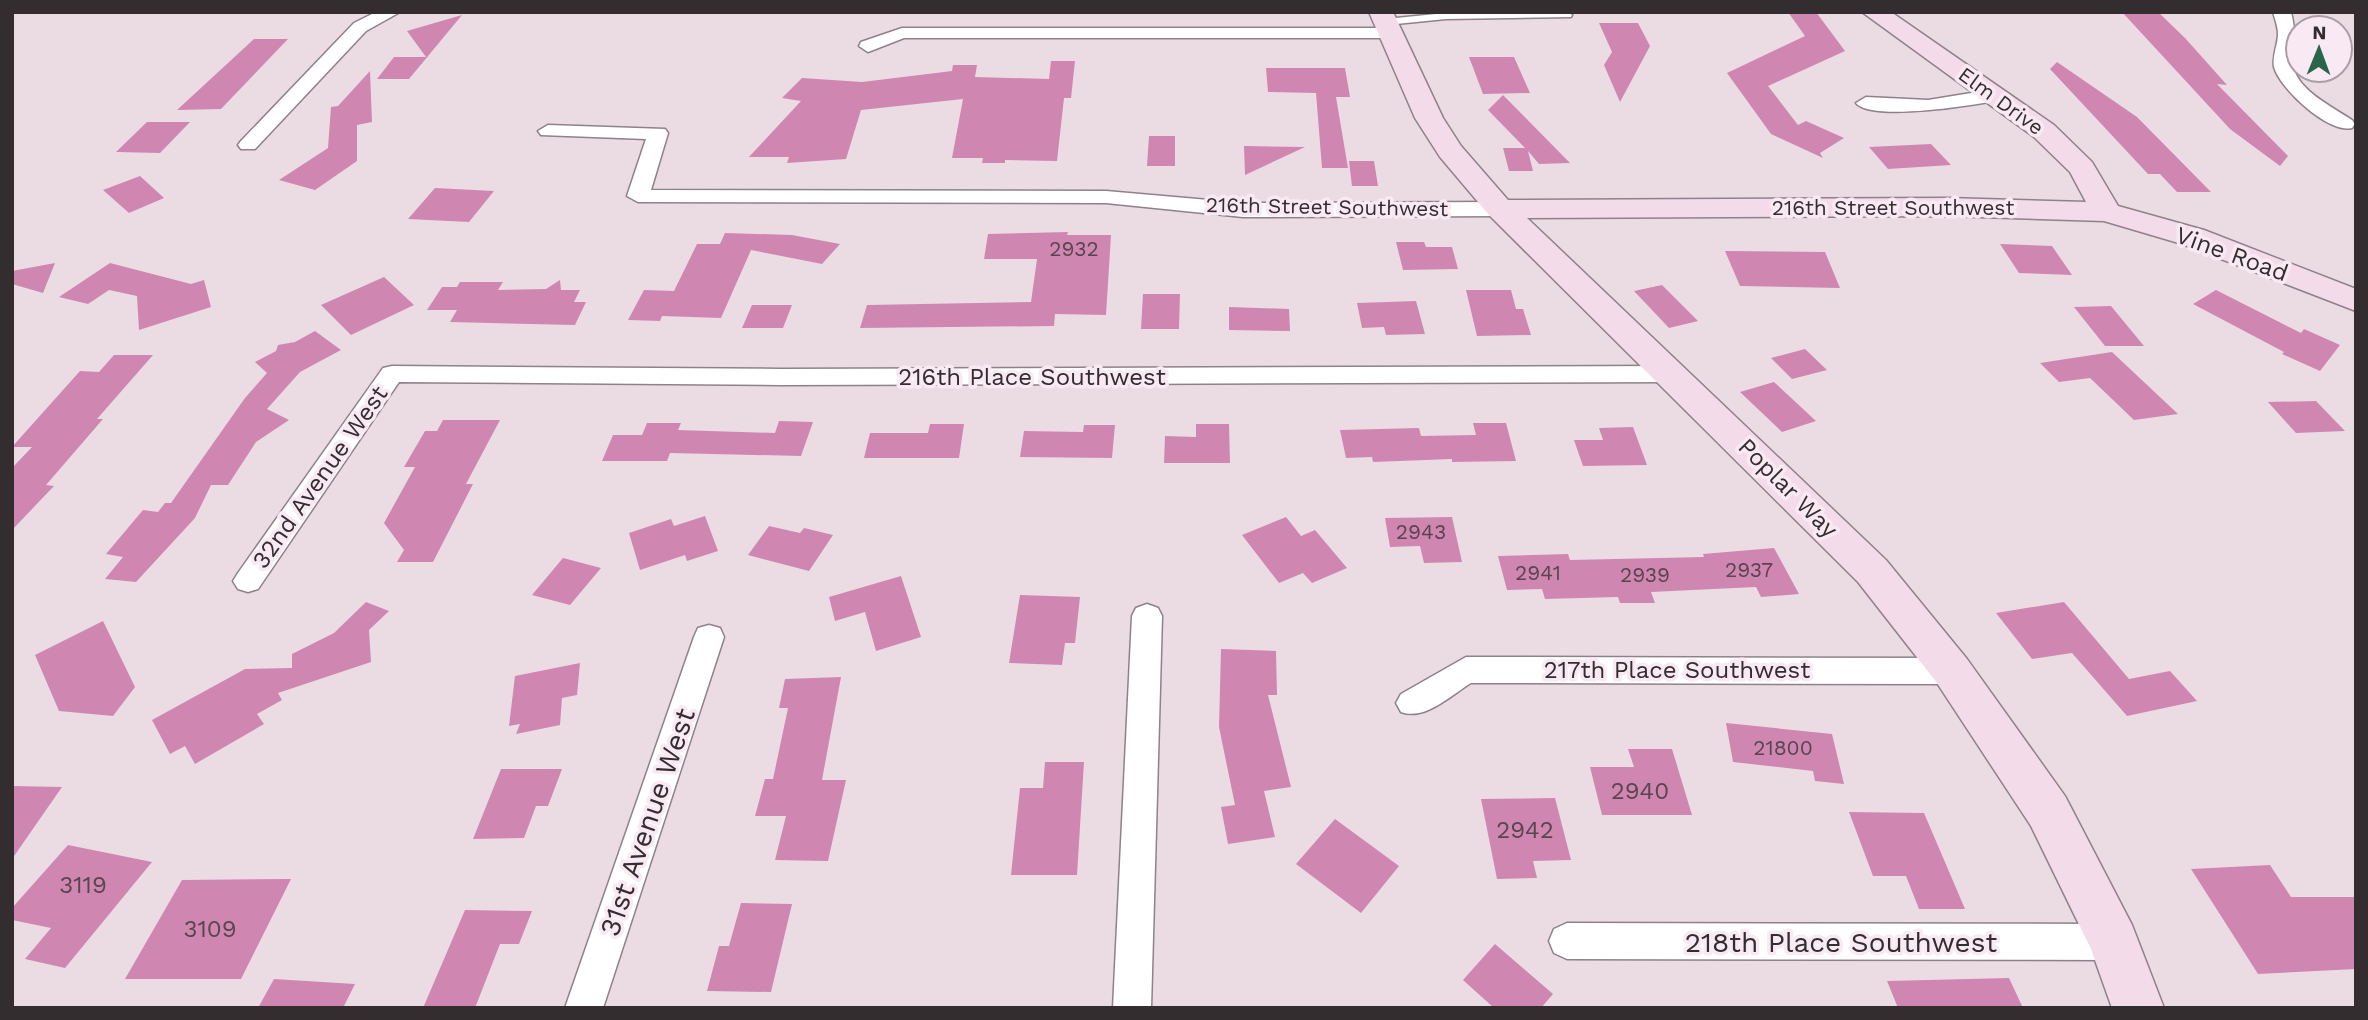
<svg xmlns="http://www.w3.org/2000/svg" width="2368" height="1020" font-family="'Work Sans',sans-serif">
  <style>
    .building { fill: #cf87b2 }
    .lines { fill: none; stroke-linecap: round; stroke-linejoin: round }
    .lane-casing { stroke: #8f8189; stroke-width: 3 }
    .street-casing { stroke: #8f8189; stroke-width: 3 }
    .secondary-casing { stroke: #8f8189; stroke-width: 3 }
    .lane { fill: #fff; fill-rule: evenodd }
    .street { fill: #fff; fill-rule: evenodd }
    .secondary { fill: #f4dbea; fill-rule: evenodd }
    .labels { text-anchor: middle; stroke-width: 7; stroke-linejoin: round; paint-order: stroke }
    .far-street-label { font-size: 21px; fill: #332d30; stroke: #f8e9f2 }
    .number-label { font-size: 21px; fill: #5a4450 }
    .street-label { font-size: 24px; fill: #332d30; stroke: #f8e9f2 }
    .near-number-label { font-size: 24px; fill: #5a4450 }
    .near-street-label { font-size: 28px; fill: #332d30; stroke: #f8e9f2 }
  </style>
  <rect width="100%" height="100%" fill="#ebdce4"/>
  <!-- building -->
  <g class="building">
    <path d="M 1788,12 L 1816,12 L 1845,51 L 1768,86 L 1798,125 L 1806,121 L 1844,138 L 1820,153 L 1823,158 L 1771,134 L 1727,73 L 1805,36 Z"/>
    <path d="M 2122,12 L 2158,12 L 2185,38 L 2227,85 L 2217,84 L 2288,156 L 2280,166 L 2230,129 Z"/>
    <path d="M 462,15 L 409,79 L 377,79 L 394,57 L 426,57 L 407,31 Z"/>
    <path d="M 1599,23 L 1638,23 L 1650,46 L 1620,102 L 1604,65 L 1612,52 Z"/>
    <path d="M 254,39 L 288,39 L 221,109 L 177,110 Z"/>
    <path d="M 1469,57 L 1514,57 L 1530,93 L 1483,94 Z"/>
    <path d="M 1051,61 L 1075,61 L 1071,98 L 1064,98 L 1057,161 L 1005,160 L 1005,163 L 982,163 L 983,158 L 952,158 L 963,99 L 861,110 L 846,159 L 787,163 L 789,157 L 749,157 L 801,101 L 782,98 L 802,78 L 862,82 L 952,71 L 953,65 L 977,65 L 975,77 L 1049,79 Z"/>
    <path d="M 2057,62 L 2137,117 L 2211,192 L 2177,192 L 2160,174 L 2148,174 L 2050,69 Z"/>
    <path d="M 1266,68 L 1345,68 L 1350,97 L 1336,97 L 1348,168 L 1322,168 L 1316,93 L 1268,92 Z"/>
    <path d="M 370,71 L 372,122 L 357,125 L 357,161 L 315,190 L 279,180 L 328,148 L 331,107 L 338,106 Z"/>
    <path d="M 1503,95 L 1570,163 L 1539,164 L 1528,151 L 1533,171 L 1509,171 L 1503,148 L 1525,148 L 1488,110 Z"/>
    <path d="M 147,122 L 190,122 L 160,153 L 116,152 Z"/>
    <path d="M 1149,136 L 1175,136 L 1175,166 L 1147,166 Z"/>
    <path d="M 1931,144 L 1951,165 L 1888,169 L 1869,147 Z"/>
    <path d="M 1244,146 L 1305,147 L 1245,175 Z"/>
    <path d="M 1349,161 L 1374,161 L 1378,186 L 1352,186 Z"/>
    <path d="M 140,176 L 164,198 L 129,213 L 103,190 Z"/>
    <path d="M 435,188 L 494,191 L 469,222 L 408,219 Z"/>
    <path d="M 1068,232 L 1067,235 L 1111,235 L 1106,315 L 1055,314 L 1054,326 L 860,328 L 867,305 L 1031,302 L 1037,259 L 984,259 L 988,234 Z"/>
    <path d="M 725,233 L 792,235 L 840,244 L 822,264 L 751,250 L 721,318 L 662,316 L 660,321 L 628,320 L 644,290 L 674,291 L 697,244 L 720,244 Z"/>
    <path d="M 1396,242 L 1424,242 L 1426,247 L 1452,247 L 1458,269 L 1403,270 Z"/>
    <path d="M 2000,244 L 2052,246 L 2072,275 L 2019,273 Z"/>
    <path d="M 1725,251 L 1825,252 L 1840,288 L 1740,286 Z"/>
    <path d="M 55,263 L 43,293 L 12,284 L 12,271 Z"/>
    <path d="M 110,263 L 191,284 L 204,280 L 211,307 L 139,330 L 137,296 L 109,290 L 88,304 L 59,297 Z"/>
    <path d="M 384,277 L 414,305 L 351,335 L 321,305 Z"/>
    <path d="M 560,280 L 561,290 L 580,290 L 574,302 L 586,302 L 575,325 L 450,322 L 457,310 L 427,310 L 442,287 L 457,287 L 460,282 L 503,282 L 498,290 L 546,289 Z"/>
    <path d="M 1662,285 L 1698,321 L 1669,328 L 1634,291 Z"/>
    <path d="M 1466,290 L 1511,290 L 1516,309 L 1523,309 L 1531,335 L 1477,336 Z"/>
    <path d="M 2216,290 L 2301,333 L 2304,329 L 2340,345 L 2320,371 L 2282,354 L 2284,352 L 2193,304 Z"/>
    <path d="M 1143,294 L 1180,294 L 1179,329 L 1141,329 Z"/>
    <path d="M 1416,301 L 1425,334 L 1386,335 L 1384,327 L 1362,328 L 1357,303 Z"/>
    <path d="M 752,305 L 792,305 L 783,328 L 742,328 Z"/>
    <path d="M 2111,306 L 2144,346 L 2105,346 L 2074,307 Z"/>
    <path d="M 1229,307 L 1289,309 L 1290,331 L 1229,330 Z"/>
    <path d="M 315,331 L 341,350 L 300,372 L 267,409 L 289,420 L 256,442 L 228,485 L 211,485 L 195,518 L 136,582 L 105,579 L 123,557 L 106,554 L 143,510 L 158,512 L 165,503 L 171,503 L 245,398 L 267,373 L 255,362 L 276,351 L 278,345 L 295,342 Z"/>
    <path d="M 1805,349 L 1827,370 L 1792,379 L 1771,358 Z"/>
    <path d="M 2112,352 L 2178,414 L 2134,420 L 2090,378 L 2059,382 L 2040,363 Z"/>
    <path d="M 114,355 L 153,355 L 97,419 L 103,419 L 46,485 L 54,486 L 12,530 L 12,468 L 32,447 L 12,447 L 80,371 L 99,372 Z"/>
    <path d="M 1774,382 L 1816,421 L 1782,432 L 1740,392 Z"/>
    <path d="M 2316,401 L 2345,431 L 2296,433 L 2268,402 Z"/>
    <path d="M 443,420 L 500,420 L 466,484 L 473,484 L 433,562 L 397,562 L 404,550 L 384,523 L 415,467 L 404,467 L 425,431 L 437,431 Z"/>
    <path d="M 779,421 L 813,422 L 801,456 L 670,453 L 667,461 L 602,461 L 613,435 L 642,435 L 647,423 L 681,423 L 678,430 L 775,433 Z"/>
    <path d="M 1473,423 L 1506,423 L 1516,461 L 1452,462 L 1452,459 L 1373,462 L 1372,457 L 1346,458 L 1340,430 L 1419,428 L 1421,436 L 1476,435 Z"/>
    <path d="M 930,424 L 964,424 L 959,458 L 864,458 L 870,433 L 928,433 Z"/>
    <path d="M 1196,424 L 1229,424 L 1230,463 L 1164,463 L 1165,436 L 1196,437 Z"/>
    <path d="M 1084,425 L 1115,425 L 1112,458 L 1020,457 L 1024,431 L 1083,432 Z"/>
    <path d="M 1633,427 L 1647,465 L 1583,466 L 1574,440 L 1603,440 L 1599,428 Z"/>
    <path d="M 705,516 L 718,551 L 687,561 L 685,555 L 640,570 L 629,533 L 671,519 L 674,526 Z"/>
    <path d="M 1286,517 L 1301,536 L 1315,530 L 1347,568 L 1312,583 L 1303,573 L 1279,583 L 1242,535 Z"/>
    <path d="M 1452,517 L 1462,562 L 1424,563 L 1420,546 L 1390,547 L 1385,518 Z"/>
    <path d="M 769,526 L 800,533 L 804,528 L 833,535 L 809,571 L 748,555 Z"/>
    <path d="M 1774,548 L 1799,594 L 1761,597 L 1756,587 L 1651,592 L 1655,603 L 1620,603 L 1618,597 L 1545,599 L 1542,589 L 1507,590 L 1498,556 L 1568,554 L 1570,560 L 1704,557 L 1703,554 Z"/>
    <path d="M 563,558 L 601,568 L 570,605 L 532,595 Z"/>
    <path d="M 901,576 L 921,637 L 876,651 L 865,612 L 835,621 L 829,597 Z"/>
    <path d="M 1020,595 L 1080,597 L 1075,643 L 1065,643 L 1062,665 L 1009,663 Z"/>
    <path d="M 366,602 L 389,611 L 369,630 L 371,662 L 278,693 L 282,700 L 257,714 L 264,724 L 195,764 L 185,746 L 170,754 L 152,720 L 245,669 L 292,668 L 292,654 L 334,633 Z"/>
    <path d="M 2064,602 L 2129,679 L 2170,671 L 2197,701 L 2127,716 L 2072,653 L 2032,659 L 1996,613 Z"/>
    <path d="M 103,621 L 135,687 L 113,716 L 59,711 L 35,655 Z"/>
    <path d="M 1221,649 L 1276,651 L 1277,695 L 1268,695 L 1291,787 L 1264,791 L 1275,837 L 1228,844 L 1221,807 L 1235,805 L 1219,727 Z"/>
    <path d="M 580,663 L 577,695 L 562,698 L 560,725 L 516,734 L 520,724 L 509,726 L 515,676 Z"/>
    <path d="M 841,677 L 822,780 L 846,780 L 828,861 L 775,860 L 786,816 L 755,816 L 765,779 L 773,779 L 788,708 L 779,708 L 785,679 Z"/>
    <path d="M 1726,723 L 1832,734 L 1844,784 L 1815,781 L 1813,771 L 1733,762 Z"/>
    <path d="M 1628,749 L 1672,749 L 1692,815 L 1602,815 L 1590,767 L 1634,767 Z"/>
    <path d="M 1045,762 L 1084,762 L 1077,875 L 1011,875 L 1020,788 L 1043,788 Z"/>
    <path d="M 501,769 L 562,769 L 548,806 L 536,806 L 524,838 L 473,839 Z"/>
    <path d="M 12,786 L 62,787 L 12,859 Z"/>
    <path d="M 1555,798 L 1571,860 L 1533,861 L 1537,878 L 1497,879 L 1481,799 Z"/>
    <path d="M 1849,812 L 1924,813 L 1965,909 L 1919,909 L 1906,876 L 1873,876 Z"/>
    <path d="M 1335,819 L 1399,866 L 1361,913 L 1296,864 Z"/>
    <path d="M 68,845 L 152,862 L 65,968 L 25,959 L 51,928 L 12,920 L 12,908 Z"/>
    <path d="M 2270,865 L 2291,897 L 2356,897 L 2356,969 L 2258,974 L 2191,869 Z"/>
    <path d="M 291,879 L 241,979 L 125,979 L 182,880 Z"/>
    <path d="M 741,903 L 792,904 L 771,992 L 707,991 L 719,946 L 729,946 Z"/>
    <path d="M 465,910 L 532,911 L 519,944 L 500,944 L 475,1008 L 423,1008 Z"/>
    <path d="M 1495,944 L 1553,994 L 1541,1008 L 1494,1008 L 1463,980 Z"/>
    <path d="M 2009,978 L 2023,1008 L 1898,1008 L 1887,981 Z"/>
    <path d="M 274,979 L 355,984 L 343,1008 L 258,1008 Z"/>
  </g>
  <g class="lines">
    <defs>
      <path id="lane" d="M 1568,12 L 1572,15 L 1571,17 L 1446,19 L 1386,25 L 1381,22 L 1386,19 L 1446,13 Z"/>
      <g id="street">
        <path d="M 376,12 L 400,12 L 366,31 L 255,149 L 241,149 L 238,145 L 241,141 L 354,23 Z"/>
        <path d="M 2273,12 L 2291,12 C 2297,36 2292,41 2293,63 C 2294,89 2333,107 2352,120 L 2355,124 L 2352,128 C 2329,134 2280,89 2274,67 C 2272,56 2278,44 2278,34 C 2278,27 2275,19 2273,12 Z"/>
        <path d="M 902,28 L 1390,28 L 1399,33 L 1390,38 L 904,38 L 868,52 L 859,46 L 861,42 Z"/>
        <path d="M 1996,89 L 2003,91 L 2006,95 L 2003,99 C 1979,105 1871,122 1856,103 L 1866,97 L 1928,100 Z"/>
        <path d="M 548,125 L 665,129 L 668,133 L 651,190 L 1106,191 L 1243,203 L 1500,202 L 1511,209 L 1500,216 L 1243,217 L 1106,203 L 638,202 L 627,196 L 646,139 L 541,135 L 538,131 Z"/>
        <path d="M 392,366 L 781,369 L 1672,366 L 1681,368 L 1685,374 L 1681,380 L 1672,382 L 781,385 L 399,382 L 258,589 L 248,592 L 238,589 L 233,581 L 238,573 L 383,368 Z"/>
        <path d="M 1147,604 L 1158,608 L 1162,616 L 1151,1008 L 1113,1008 L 1132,616 L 1136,608 Z"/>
        <path d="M 709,625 L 720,628 L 724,637 L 603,1008 L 565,1008 L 694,637 L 698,628 Z"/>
        <path d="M 1466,657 L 1952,658 L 1963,662 L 1968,671 L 1963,680 L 1952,684 L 1471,683 C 1451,695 1425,721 1401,712 L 1396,703 L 1401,694 Z"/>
        <path d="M 1567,923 L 2114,924 L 2127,929 L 2132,942 L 2127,955 L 2114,960 L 1567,959 L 1554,953 L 1549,941 L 1554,929 Z"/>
      </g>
      <path id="secondary" d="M 1369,12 L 1393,12 L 1443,118 L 1461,146 L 1508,200 L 1947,198 L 2086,202 L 2070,172 L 2034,137 L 1862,12 L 1891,12 L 2054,125 L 2092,162 L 2118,206 L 2204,230 L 2356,289 L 2356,311 L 2182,244 L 2104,221 L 1947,216 L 1527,218 L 1886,560 L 1967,659 L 2065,796 L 2132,925 L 2164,1008 L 2112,1008 L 2091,949 L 2031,826 L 1937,683 L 1858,582 L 1489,215 L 1440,157 L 1415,118 Z"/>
    </defs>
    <!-- lane casing -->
    <use href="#lane" class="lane-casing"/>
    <!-- street casing -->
    <use href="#street" class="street-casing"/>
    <!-- secondary casing -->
    <use href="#secondary" class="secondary-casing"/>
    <!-- lane -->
    <use href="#lane" class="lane"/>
    <!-- street -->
    <use href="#street" class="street"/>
    <!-- secondary -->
    <use href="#secondary" class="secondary"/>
  </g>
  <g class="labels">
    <!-- far-street labels -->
    <g class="far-street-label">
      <text transform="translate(2001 101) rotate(36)" y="7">Elm Drive</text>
      <text transform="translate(1327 207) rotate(1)" y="7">216th Street Southwest</text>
      <text x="1893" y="215">216th Street Southwest</text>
    </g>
    <!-- number labels -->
    <g class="number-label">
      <text x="1074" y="256">2932</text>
      <text x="1421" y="539">2943</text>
      <text x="1749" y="577">2937</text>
      <text x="1538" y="580">2941</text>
      <text x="1645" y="582">2939</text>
      <text x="1783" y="755">21800</text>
    </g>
    <!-- street labels -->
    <g class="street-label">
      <text transform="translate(2232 254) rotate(20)" y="8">Vine Road</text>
      <text x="1032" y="385">216th Place Southwest</text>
      <text transform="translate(320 477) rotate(-55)" y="8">32nd Avenue West</text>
      <text transform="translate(1788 488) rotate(45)" y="8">Poplar Way</text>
      <text x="1677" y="678">217th Place Southwest</text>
    </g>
    <!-- near-number labels -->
    <g class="near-number-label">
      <text x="1640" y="799">2940</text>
      <text x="1525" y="838">2942</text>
      <text x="83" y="893">3119</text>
      <text x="210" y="937">3109</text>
    </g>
    <!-- near-street labels -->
    <g class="near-street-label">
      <text transform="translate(647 822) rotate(-71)" y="10">31st Avenue West</text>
      <text x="1841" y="952">218th Place Southwest</text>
    </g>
  </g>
  <!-- border -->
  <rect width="2368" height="1020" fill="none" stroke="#332d30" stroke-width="28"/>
  <!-- north arrow -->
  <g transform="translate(2319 49) rotate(1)"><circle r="33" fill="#f8e9f2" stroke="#a99ea4" stroke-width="2"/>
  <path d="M0-5L12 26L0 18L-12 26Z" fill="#2b634b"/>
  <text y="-10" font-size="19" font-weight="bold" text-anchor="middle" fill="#332d30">N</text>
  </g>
</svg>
